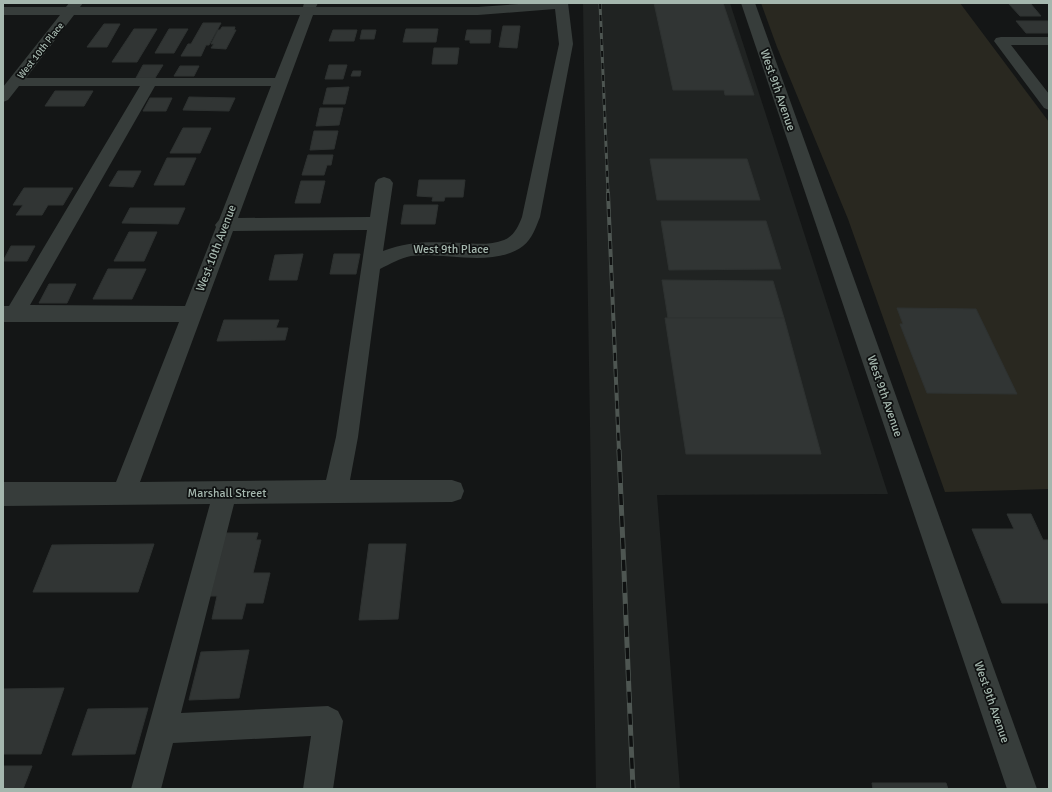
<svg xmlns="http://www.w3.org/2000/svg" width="1052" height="792" font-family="Signika,sans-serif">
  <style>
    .built { fill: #202322 }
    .green { fill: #292820 }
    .building { fill: #313534; stroke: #2e3231 }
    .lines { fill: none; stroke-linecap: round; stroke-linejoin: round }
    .minor { fill: #373d3b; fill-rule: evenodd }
    .rail-far2-casing { stroke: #4e5652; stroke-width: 3 }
    .rail-far1-casing { stroke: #4e5652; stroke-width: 4 }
    .rail-casing { stroke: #4e5652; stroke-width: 5 }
    .rail-far2 { stroke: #0f1111; stroke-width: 2; stroke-dasharray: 6; stroke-linecap: butt }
    .rail-far1 { stroke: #0f1111; stroke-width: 2.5; stroke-dasharray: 8; stroke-linecap: butt }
    .rail { stroke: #0f1111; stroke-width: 3.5; stroke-dasharray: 11; stroke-linecap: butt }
    .labels { text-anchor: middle; stroke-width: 3.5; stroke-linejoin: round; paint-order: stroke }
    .far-street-label { font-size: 10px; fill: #a5b7ae; stroke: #0f1111 }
    .street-label { font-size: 12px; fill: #a5b7ae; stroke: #0f1111 }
  </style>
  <rect width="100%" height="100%" fill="#141616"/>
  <!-- built -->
  <path class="built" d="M 583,3 L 730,3 L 888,494 L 657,495 L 680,789 L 596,789 Z"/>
  <!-- green -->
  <path class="green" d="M 761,3 L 960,3 L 1049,122 L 1049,489 L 945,492 L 848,219 L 777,47 Z"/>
  <!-- building -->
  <g class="building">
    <path d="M 654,3 L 723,3 L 754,95 L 725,95 L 724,90 L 673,90 Z"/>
    <path d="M 1008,3 L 1030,3 L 1041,16 L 1020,16 Z"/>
    <path d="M 1016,21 L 1049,21 L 1049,33 L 1026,33 Z"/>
    <path d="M 203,23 L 221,23 L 209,45 L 206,45 L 201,56 L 181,56 L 188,44 L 191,44 Z"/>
    <path d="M 104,24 L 120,24 L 107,47 L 87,47 Z"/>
    <path d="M 503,26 L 520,26 L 517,48 L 499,47 Z"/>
    <path d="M 222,27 L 235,27 L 234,30 L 236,30 L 226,49 L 211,48 L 214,44 L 211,44 L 218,30 L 220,30 Z"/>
    <path d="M 134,29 L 157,29 L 137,62 L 112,62 Z"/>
    <path d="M 169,29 L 188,29 L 174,53 L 155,53 Z"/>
    <path d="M 406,29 L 438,29 L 436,42 L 403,42 Z"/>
    <path d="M 333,30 L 357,30 L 354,41 L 329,41 Z"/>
    <path d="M 362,30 L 376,30 L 374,39 L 360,39 Z"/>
    <path d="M 467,30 L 491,30 L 490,43 L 470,43 L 470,40 L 465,40 Z"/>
    <path d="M 434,48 L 459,48 L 457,64 L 432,64 Z"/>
    <path d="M 143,65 L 163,65 L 155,78 L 136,78 Z"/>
    <path d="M 329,65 L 347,65 L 343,79 L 325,79 Z"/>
    <path d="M 180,66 L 199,66 L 194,76 L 174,76 Z"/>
    <path d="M 353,71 L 361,71 L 360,76 L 351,76 Z"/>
    <path d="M 349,87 L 345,104 L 323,104 L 327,88 Z"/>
    <path d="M 55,91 L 93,91 L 84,106 L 45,106 Z"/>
    <path d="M 189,97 L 235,98 L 229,111 L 183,110 Z"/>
    <path d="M 150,98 L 172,98 L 166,111 L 143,111 Z"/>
    <path d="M 320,108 L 343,108 L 339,125 L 316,126 Z"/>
    <path d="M 183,128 L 211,128 L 200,153 L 170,153 Z"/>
    <path d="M 314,131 L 338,131 L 334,149 L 310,150 Z"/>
    <path d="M 308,155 L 333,155 L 331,165 L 327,165 L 324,175 L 302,175 Z"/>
    <path d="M 167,158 L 196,158 L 184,185 L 154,185 Z"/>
    <path d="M 650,159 L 747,159 L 760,200 L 657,200 Z"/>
    <path d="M 118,171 L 141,171 L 133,187 L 109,186 Z"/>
    <path d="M 419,180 L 465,180 L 463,197 L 445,197 L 444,201 L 432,201 L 433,197 L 417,196 Z"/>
    <path d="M 301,181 L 325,181 L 320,203 L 295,203 Z"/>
    <path d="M 24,188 L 73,188 L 63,205 L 48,205 L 42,215 L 16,215 L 23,205 L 13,205 Z"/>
    <path d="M 404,205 L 438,205 L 435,224 L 401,224 Z"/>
    <path d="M 130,208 L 185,208 L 178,224 L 122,223 Z"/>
    <path d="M 661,221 L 766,221 L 781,269 L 669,270 Z"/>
    <path d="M 129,232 L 157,232 L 144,261 L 114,261 Z"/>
    <path d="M 11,246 L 35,246 L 27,261 L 3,261 Z"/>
    <path d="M 303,254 L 297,280 L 269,280 L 275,255 Z"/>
    <path d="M 334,254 L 360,254 L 356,274 L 330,274 Z"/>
    <path d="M 108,269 L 146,269 L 132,299 L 93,299 Z"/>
    <path d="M 662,280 L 773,281 L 784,318 L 668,318 Z"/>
    <path d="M 49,284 L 76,284 L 67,303 L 39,303 Z"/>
    <path d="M 897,308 L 976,309 L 1017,394 L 927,393 L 900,324 L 903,324 Z"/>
    <path d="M 665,318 L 784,318 L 821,454 L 686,454 Z"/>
    <path d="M 224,320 L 279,320 L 276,328 L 288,328 L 285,340 L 217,341 Z"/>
    <path d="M 1007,514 L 1031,514 L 1043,540 L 1049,540 L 1049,603 L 1002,603 L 972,529 L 1014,529 Z"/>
    <path d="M 226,533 L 258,533 L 256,540 L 261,540 L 253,573 L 270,573 L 263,603 L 246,603 L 242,619 L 212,619 L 217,596 L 210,596 Z"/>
    <path d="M 154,544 L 138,592 L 33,592 L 52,545 Z"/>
    <path d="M 369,544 L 406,544 L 398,619 L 359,620 Z"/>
    <path d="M 249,650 L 239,698 L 189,700 L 201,652 Z"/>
    <path d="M 64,688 L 41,754 L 3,754 L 3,689 Z"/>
    <path d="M 148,708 L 135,754 L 72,755 L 88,709 Z"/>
    <path d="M 3,766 L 32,766 L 23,789 L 3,789 Z"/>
    <path d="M 872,783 L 946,783 L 948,789 L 873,789 Z"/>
  </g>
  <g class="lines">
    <!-- minor -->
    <g class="minor">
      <path d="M 69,3 L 83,3 L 80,7 L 303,7 L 304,3 L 318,3 L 316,7 L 478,7 L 533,3 L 568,3 L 573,44 L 540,217 C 536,227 532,239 523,246 C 494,268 445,252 411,256 C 400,258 390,264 380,269 L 358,437 L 350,480 L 452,480 L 461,483 L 464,491 L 461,499 L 452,502 L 234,504 L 181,713 L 328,706 L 338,711 L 343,721 L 333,789 L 303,789 L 311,736 L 173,743 L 161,789 L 131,789 L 210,504 L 3,506 L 3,482 L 116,482 L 179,322 L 3,322 L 3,306 L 9,306 L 140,86 L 19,86 L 8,100 L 3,102 L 3,87 L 60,15 L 3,15 L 3,7 L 66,7 ZM 555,9 L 559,44 L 522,217 C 518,227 514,236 504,240 C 492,245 476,244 464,243 C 436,242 410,240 383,251 L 393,183 L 390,179 L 384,177 L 378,179 L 375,183 L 370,217 L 238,218 L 313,15 L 478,15 ZM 74,15 L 300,15 L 275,78 L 26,78 ZM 155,86 L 271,86 L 219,220 L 215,225 L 216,227 L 185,306 L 30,305 ZM 367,230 L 336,437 L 326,480 L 140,482 L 233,231 Z"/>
      <path d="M 741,3 L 755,3 L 1037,789 L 1007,789 Z"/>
      <path d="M 1001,37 L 1049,37 L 1049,45 L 1011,45 L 1049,94 L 1049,110 L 1044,108 L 994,41 L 996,38 Z"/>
    </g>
    <defs>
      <path id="rail-far2" d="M 600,3 L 608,194"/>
      <path id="rail-far1" d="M 608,193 L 619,451"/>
      <path id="rail" d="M 619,450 L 633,789"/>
    </defs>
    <!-- rail-far2 casing -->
    <use href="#rail-far2" class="rail-far2-casing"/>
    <!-- rail-far1 casing -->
    <use href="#rail-far1" class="rail-far1-casing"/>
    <!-- rail casing -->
    <use href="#rail" class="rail-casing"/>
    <!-- rail-far2 -->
    <use href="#rail-far2" class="rail-far2"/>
    <!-- rail-far1 -->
    <use href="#rail-far1" class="rail-far1"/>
    <!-- rail -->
    <use href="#rail" class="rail"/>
  </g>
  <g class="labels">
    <!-- far-street labels -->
    <g class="far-street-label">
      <text transform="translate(40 50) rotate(-52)" y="4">West 10th Place</text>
    </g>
    <!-- street labels -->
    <g class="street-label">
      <text transform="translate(778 90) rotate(71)" y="4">West 9th Avenue</text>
      <text transform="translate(216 248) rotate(-69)" y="4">West 10th Avenue</text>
      <text x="451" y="253">West 9th Place</text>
      <text transform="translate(885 396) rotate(71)" y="4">West 9th Avenue</text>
      <text x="227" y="497">Marshall Street</text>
      <text transform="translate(992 702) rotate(71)" y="4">West 9th Avenue</text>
    </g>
  </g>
  <!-- border -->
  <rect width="1052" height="792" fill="none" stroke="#a5b7ae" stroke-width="8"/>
</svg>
